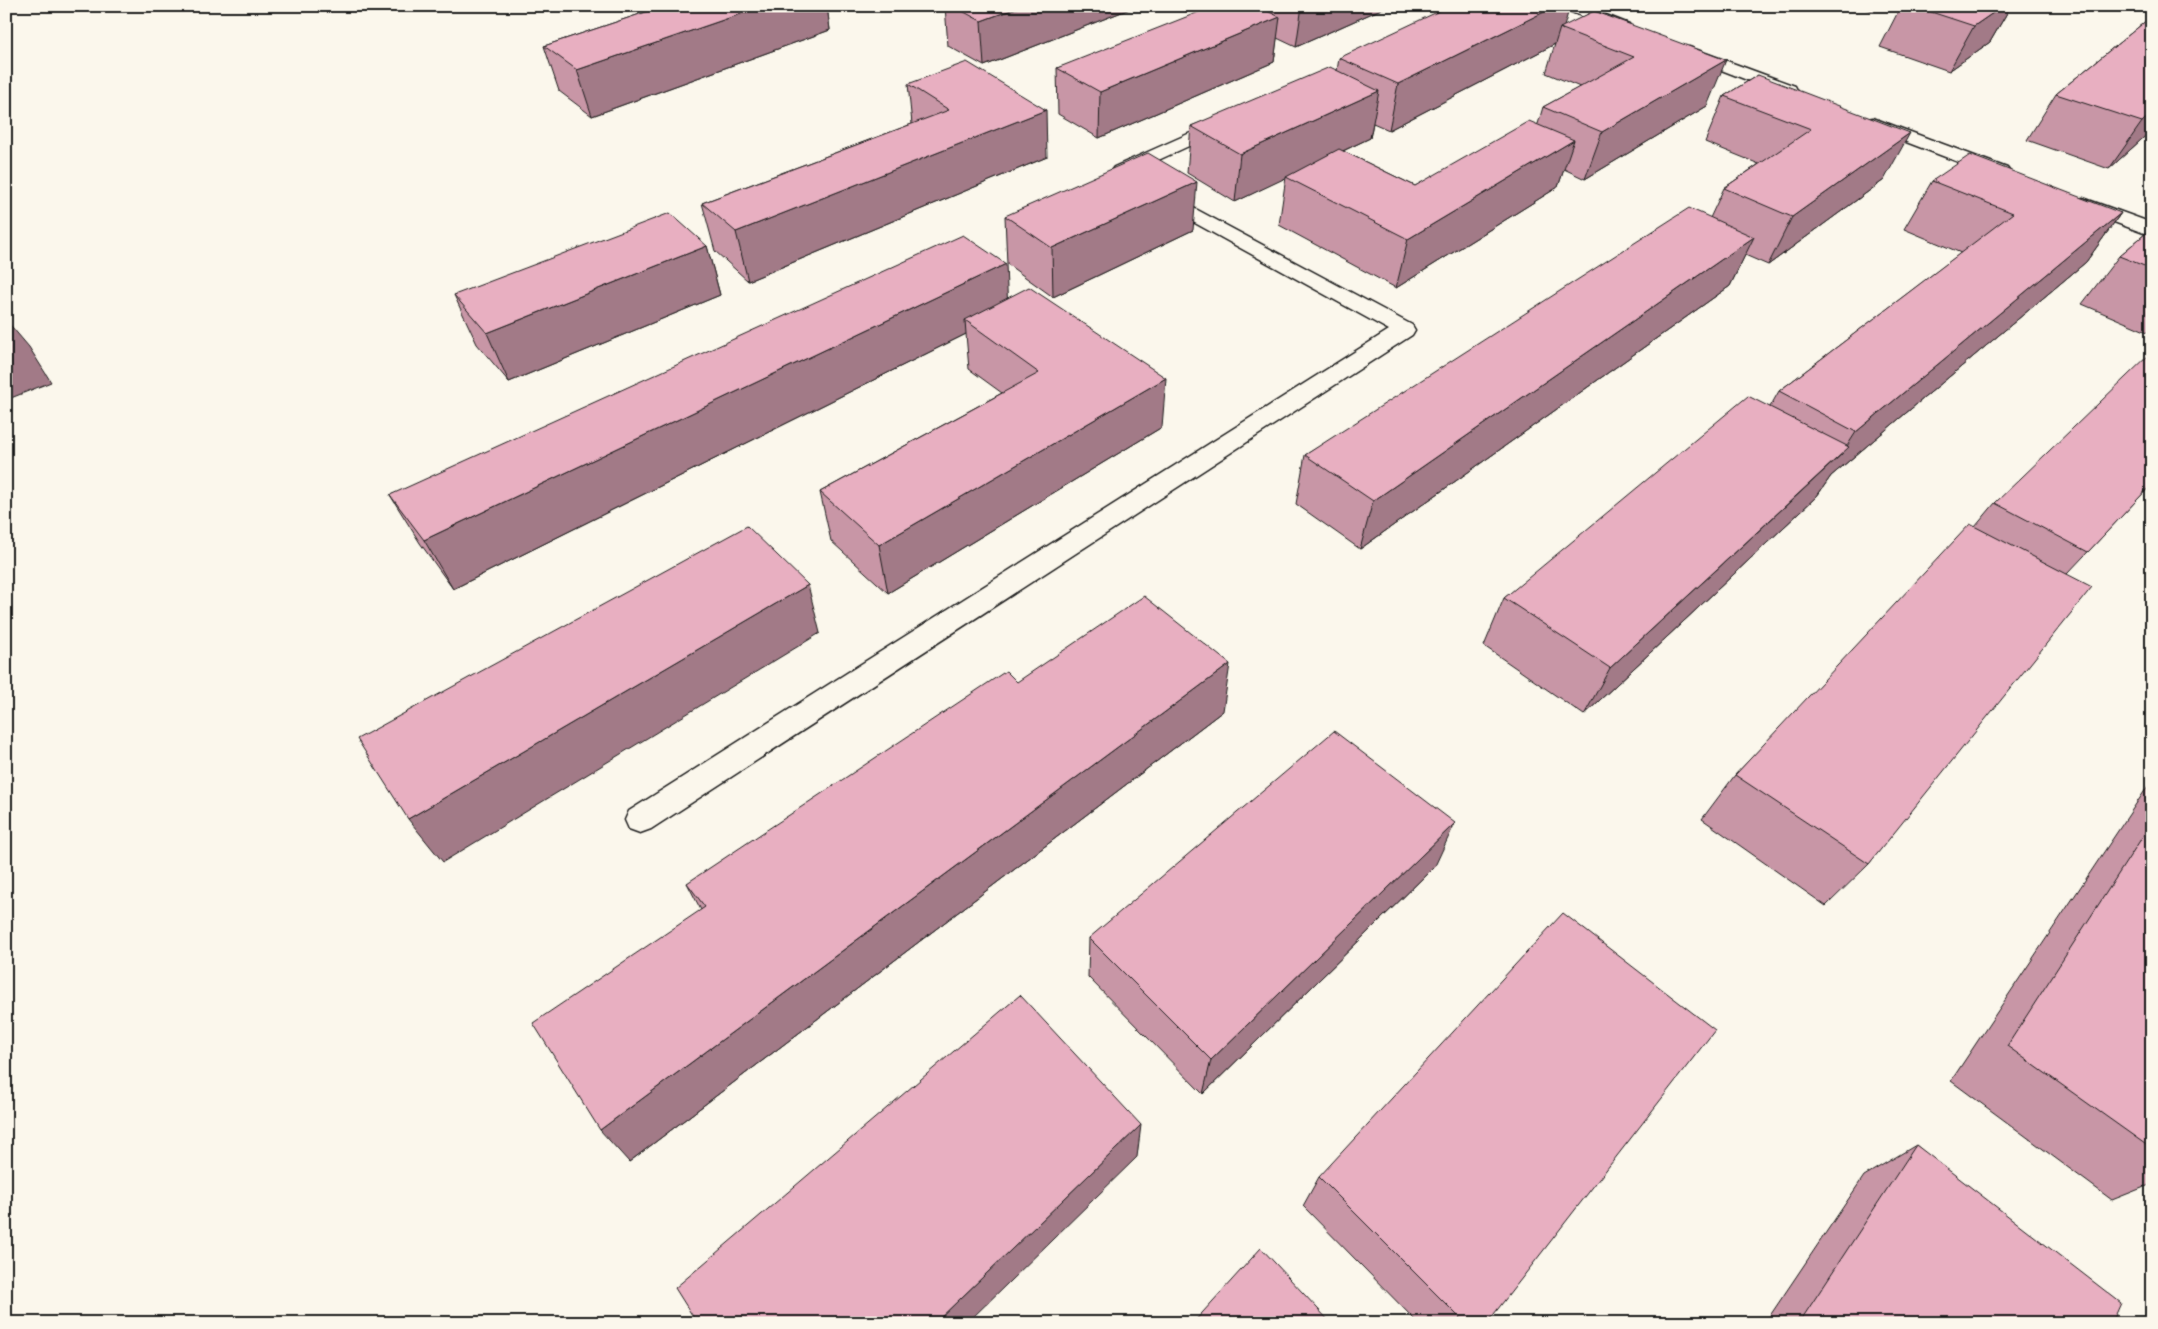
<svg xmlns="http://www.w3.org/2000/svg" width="2158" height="1329" font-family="'Indie Flower',sans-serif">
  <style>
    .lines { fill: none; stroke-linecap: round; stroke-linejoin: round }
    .street-casing { stroke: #1c1c1c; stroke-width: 3 }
    .street { fill: #fbf7ec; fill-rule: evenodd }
    .wall { fill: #c896a6; stroke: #1c1c1c; fill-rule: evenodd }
    .shaded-wall { fill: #a27a87; stroke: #1c1c1c }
    .building { fill: #e8afc1; stroke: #1c1c1c }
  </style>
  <rect width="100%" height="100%" fill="#fbf7ec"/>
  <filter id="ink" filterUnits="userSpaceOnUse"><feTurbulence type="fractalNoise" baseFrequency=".02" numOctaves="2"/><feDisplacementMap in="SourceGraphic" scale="10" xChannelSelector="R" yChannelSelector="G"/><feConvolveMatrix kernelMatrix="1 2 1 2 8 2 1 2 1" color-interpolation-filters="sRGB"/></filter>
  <g filter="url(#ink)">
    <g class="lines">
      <defs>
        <g id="street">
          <path d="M 1562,6 L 1583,6 L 1629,24 L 1631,27 L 1629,30 L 1617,30 L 1564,9 Z"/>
          <path d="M 1689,47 L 1795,86 L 1797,90 L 1795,94 L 1783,94 L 1683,55 L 1681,52 Z"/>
          <path d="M 1224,118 L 1230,119 L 1233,123 L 1230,127 L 1126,175 L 1114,175 L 1111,171 L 1114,167 Z"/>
          <path d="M 1873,118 L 2007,168 L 2010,172 L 2007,176 L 1995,176 L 1867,127 L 1864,123 L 1867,119 Z"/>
          <path d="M 1162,191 L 1412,325 L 1415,330 L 1412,335 L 651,829 L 640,833 L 629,829 L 625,820 L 629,811 L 1389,330 L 1155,201 L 1153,197 L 1155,193 Z"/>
          <path d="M 2083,198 L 2152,223 L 2152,236 L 2076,208 L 2074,204 L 2076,200 Z"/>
        </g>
      </defs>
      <!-- street casing -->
      <use href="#street" class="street-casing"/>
      <!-- street -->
      <use href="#street" class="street"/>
    </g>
    <!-- wall -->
    <g class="wall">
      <path d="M 664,6 L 827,6 L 830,30 L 592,116 L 559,91 L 544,46 Z"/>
      <path d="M 945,6 L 1132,6 L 1132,8 L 984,66 L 948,46 Z"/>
      <path d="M 1257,6 L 1388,6 L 1296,47 L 1277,38 L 1274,62 L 1099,138 L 1058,114 L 1057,68 Z"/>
      <path d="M 1859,6 L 1881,6 L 1873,11 Z"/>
      <path d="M 1901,6 L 2011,6 L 1990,42 L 1949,71 L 1880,47 Z"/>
      <path d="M 1594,11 L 1707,106 L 1585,179 L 1564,169 L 1558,187 L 1396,288 L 1279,225 L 1286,177 L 1235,202 L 1187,173 L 1191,126 L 1337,71 L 1339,58 L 1564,27 ZM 1555,44 L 1546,73 L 1580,87 L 1543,107 L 1538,124 L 1415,186 L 1343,151 L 1370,138 L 1373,123 L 1389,130 Z"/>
      <path d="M 2152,16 L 2152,130 L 2109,169 L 2027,140 L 2056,94 Z"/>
      <path d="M 1758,75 L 1884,180 L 1768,265 L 1745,255 L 1730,286 L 1360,549 L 1296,504 L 1305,455 L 1710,218 L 1724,188 L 1759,164 L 1705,142 L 1724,96 Z"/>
      <path d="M 908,84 L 1047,157 L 748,281 L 715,251 L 702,203 L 912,124 Z"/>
      <path d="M 1932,181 L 2121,213 L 2086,262 L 1831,476 L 1817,496 L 1584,715 L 1484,646 L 1504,598 L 1770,407 L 1779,391 L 1961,253 L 1904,229 Z"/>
      <path d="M 1005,216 L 1193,230 L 1053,297 L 1007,264 Z"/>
      <path d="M 2152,228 L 2152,334 L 2082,304 L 2119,256 Z"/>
      <path d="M 707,246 L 720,295 L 509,382 L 477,344 L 454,295 Z"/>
      <path d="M 1008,298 L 1162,427 L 888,593 L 831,541 L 820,492 L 1002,393 L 969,369 L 966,334 L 453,589 L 420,543 L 390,495 Z"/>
      <path d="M 2152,484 L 2067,574 L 1869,864 L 1826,906 L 1702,819 L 1735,775 L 1975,527 L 1995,503 Z"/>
      <path d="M 1223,711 L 629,1162 L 701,910 L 687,883 Z"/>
      <path d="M 2152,780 L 2152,1184 L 2112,1200 L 1951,1081 Z"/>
      <path d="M 1435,866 L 1203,1094 L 1088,977 L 1089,938 Z"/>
      <path d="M 1916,1145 L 2112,1323 L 1765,1323 L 1864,1176 Z"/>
      <path d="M 1319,1177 L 1487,1323 L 1418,1323 L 1303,1206 Z"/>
    </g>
    <!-- shaded-wall -->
    <g class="shaded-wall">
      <path d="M 764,6 L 827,6 L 830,30 L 592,116 L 577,70 Z"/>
      <path d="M 1022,6 L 1132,6 L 1132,8 L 984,66 L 981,21 Z"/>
      <path d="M 1302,6 L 1388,6 L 1296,47 Z"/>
      <path d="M 1556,6 L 1570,6 L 1563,30 L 1560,28 L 1555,44 L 1389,130 L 1398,84 Z"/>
      <path d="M 1875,6 L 1881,6 L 1873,11 Z"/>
      <path d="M 2003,6 L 2011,6 L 1990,42 L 1949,71 L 1974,26 Z"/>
      <path d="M 1280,17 L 1274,62 L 1099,138 L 1100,92 Z"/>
      <path d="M 1726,60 L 1707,106 L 1585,179 L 1602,132 Z"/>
      <path d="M 1379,91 L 1370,138 L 1235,202 L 1240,154 Z"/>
      <path d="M 1046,110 L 1047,157 L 748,281 L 736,232 Z"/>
      <path d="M 2152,113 L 2152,130 L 2109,169 L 2142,122 Z"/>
      <path d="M 1910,133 L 1884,180 L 1768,265 L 1792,217 Z"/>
      <path d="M 1574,140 L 1558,187 L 1396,288 L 1408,239 Z"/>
      <path d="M 1197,182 L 1193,230 L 1053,297 L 1052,248 Z"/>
      <path d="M 2121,213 L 2086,262 L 1831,476 L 1817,496 L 1584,715 L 1610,668 L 1842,454 L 1856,432 Z"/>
      <path d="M 1754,237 L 1730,286 L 1360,549 L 1373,501 Z"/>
      <path d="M 707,246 L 720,295 L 509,382 L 487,333 Z"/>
      <path d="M 1006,264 L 1008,313 L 965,320 L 966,334 L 453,589 L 424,540 Z"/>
      <path d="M 6,320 L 29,347 L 51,382 L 6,400 Z"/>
      <path d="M 1166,378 L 1162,427 L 888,593 L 879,545 Z"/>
      <path d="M 808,585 L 820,633 L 443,862 L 408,819 Z"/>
      <path d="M 1230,664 L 1223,711 L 629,1162 L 600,1130 Z"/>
      <path d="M 1455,823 L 1435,866 L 1203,1094 L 1211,1060 Z"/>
      <path d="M 1141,1125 L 1137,1157 L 967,1323 L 935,1323 Z"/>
    </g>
    <!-- building -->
    <g class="building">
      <path d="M 664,6 L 764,6 L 577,70 L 544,46 Z"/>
      <path d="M 953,6 L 1022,6 L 981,21 Z"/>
      <path d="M 1214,6 L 1256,6 L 1280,17 L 1100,92 L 1057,68 Z"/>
      <path d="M 1450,6 L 1556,6 L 1398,84 L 1339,58 Z"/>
      <path d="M 1913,6 L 2003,6 L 1974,26 Z"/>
      <path d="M 1594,11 L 1726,60 L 1602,132 L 1543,107 L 1634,57 L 1560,28 Z"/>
      <path d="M 2152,16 L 2152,113 L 2142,122 L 2056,94 Z"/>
      <path d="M 967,62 L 1046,110 L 736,232 L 702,203 L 949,110 L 908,84 Z"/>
      <path d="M 1330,67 L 1379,91 L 1240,154 L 1191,126 Z"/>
      <path d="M 1758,75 L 1910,133 L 1792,217 L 1724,188 L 1811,129 L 1724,96 Z"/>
      <path d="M 1529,121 L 1574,140 L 1408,239 L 1286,177 L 1339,149 L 1415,186 Z"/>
      <path d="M 1148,153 L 1197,182 L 1052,248 L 1005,216 Z"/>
      <path d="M 1970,155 L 2121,213 L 1856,432 L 1779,391 L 2013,213 L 1932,181 Z"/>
      <path d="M 1689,208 L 1754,237 L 1373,501 L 1305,455 Z"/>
      <path d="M 670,213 L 707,246 L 487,333 L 454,295 Z"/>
      <path d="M 2152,228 L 2152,269 L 2119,256 Z"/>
      <path d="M 963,235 L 1006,264 L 424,540 L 390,495 Z"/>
      <path d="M 1029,287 L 1166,378 L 879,545 L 820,492 L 1039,373 L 965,320 Z"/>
      <path d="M 6,325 L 11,333 L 6,334 Z"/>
      <path d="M 2152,352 L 2152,484 L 2088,552 L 1995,503 Z"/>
      <path d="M 1748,396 L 1849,447 L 1610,668 L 1504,598 Z"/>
      <path d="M 1970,524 L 2092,587 L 1869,864 L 1735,775 Z"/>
      <path d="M 747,526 L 808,585 L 408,819 L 357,739 Z"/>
      <path d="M 1144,596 L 1230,664 L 600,1130 L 533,1023 L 705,907 L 687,883 L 1006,671 L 1017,682 Z"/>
      <path d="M 1334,731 L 1455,823 L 1211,1060 L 1089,938 Z"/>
      <path d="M 2152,822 L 2152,1149 L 2007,1046 Z"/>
      <path d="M 1563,913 L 1715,1030 L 1487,1323 L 1465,1323 L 1319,1177 Z"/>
      <path d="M 1020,995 L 1141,1125 L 935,1323 L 697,1323 L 675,1288 Z"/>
      <path d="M 1916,1145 L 2121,1303 L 2112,1323 L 1799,1323 Z"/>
      <path d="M 1261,1248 L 1331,1323 L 1193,1323 Z"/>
    </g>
  </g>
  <!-- margin -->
  <rect width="2158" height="1329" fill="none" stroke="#fbf7ec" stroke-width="25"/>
  <rect x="12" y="12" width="2133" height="1304" fill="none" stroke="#1c1c1c" stroke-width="2" filter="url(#ink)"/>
</svg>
